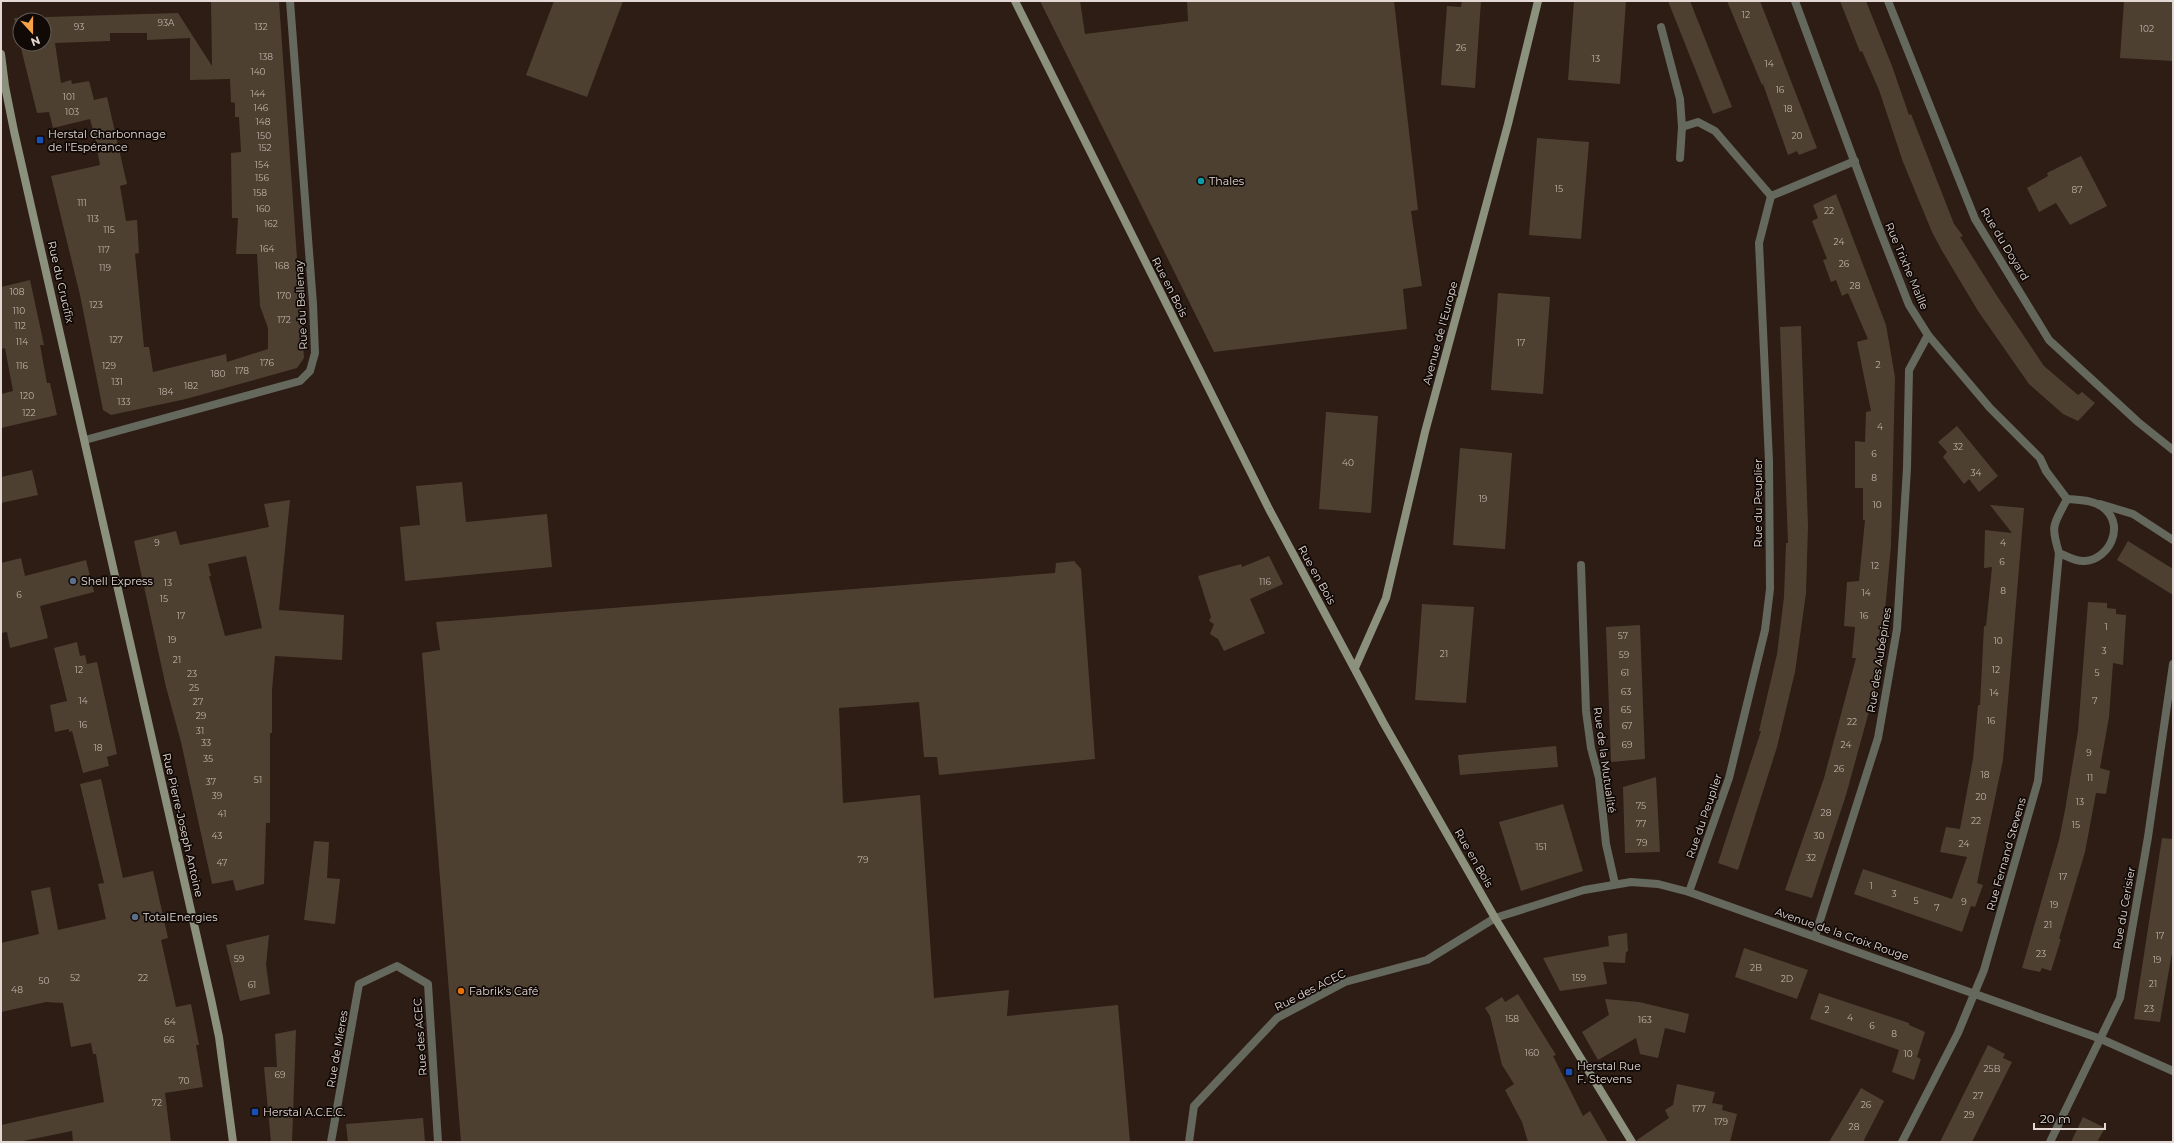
<svg xmlns="http://www.w3.org/2000/svg" width="2174" height="1143" font-family="Montserrat,sans-serif">
  <style>
    .building { fill: #4d4031; fill-rule: evenodd }
    .lines { fill: none; stroke-linecap: round; stroke-linejoin: round }
    .street { stroke: #65685c; stroke-width: 8 }
    .secondary { stroke: #8c917d; stroke-width: 8 }
    .transit-dot { fill: #1a4fb4; stroke: #100906; stroke-width: 1.5 }
    .culture-dot { fill: #0f9aa8; stroke: #100906; stroke-width: 1.5 }
    .service-dot { fill: #5c6f8a; stroke: #100906; stroke-width: 1.5 }
    .food-dot { fill: #e8710a; stroke: #100906; stroke-width: 1.5 }
    .labels { text-anchor: middle; stroke-width: 3.5; stroke-linejoin: round; paint-order: stroke }
    .number-label { font-size: 9px; fill: #beb2aa }
    .poi-label { font-size: 11px; fill: #e3d8d3; stroke: #100906; text-anchor: start }
    .street-label { font-size: 11px; fill: #e3d8d3; stroke: #100906 }
  </style>
  <rect width="100%" height="100%" fill="#2d1d15"/>
  <!-- building -->
  <g class="building">
    <path d="M 211,1 L 279,1 L 304,358 L 297,368 L 186,399 L 111,415 L 103,410 L 80,295 L 51,176 L 100,165 L 95,138 L 90,119 L 53,128 L 49,112 L 37,113 L 20,44 L 44,44 L 44,20 L 20,20 L 20,43 L 14,18 L 178,13 L 212,66 ZM 110,33 L 147,33 L 147,40 L 190,38 L 190,80 L 230,79 L 231,102 L 235,103 L 235,117 L 239,117 L 241,152 L 231,153 L 232,218 L 238,218 L 236,254 L 257,254 L 260,306 L 268,328 L 268,349 L 227,362 L 226,354 L 153,372 L 149,347 L 144,347 L 135,254 L 139,253 L 137,220 L 126,221 L 120,186 L 127,184 L 107,97 L 94,100 L 89,81 L 72,84 L 71,80 L 61,83 L 55,43 L 110,41 Z"/>
    <path d="M 554,1 L 623,1 L 587,97 L 526,75 Z"/>
    <path d="M 1040,1 L 1080,1 L 1085,34 L 1188,21 L 1187,1 L 1394,1 L 1418,210 L 1411,211 L 1422,286 L 1403,289 L 1407,329 L 1214,352 Z"/>
    <path d="M 1462,1 L 1481,1 L 1475,88 L 1441,85 L 1447,6 L 1461,7 Z"/>
    <path d="M 1574,1 L 1626,1 L 1620,84 L 1568,80 Z"/>
    <path d="M 1668,1 L 1690,1 L 1732,107 L 1713,114 Z"/>
    <path d="M 1727,1 L 1760,1 L 1817,148 L 1799,155 L 1797,151 L 1788,155 L 1763,84 L 1762,85 Z"/>
    <path d="M 1840,1 L 1866,1 L 1892,66 L 1909,115 L 1911,114 L 1954,224 L 1963,236 L 1960,237 L 1997,296 L 2044,366 L 2078,395 L 2082,392 L 2095,403 L 2078,421 L 2063,414 L 2029,384 L 1978,311 L 1941,249 L 1932,232 L 1903,162 L 1879,90 L 1862,51 L 1860,52 Z"/>
    <path d="M 2124,1 L 2173,1 L 2173,61 L 2120,58 Z"/>
    <path d="M 1537,138 L 1589,142 L 1581,239 L 1529,235 Z"/>
    <path d="M 2081,156 L 2107,206 L 2070,225 L 2056,203 L 2039,212 L 2027,188 L 2048,176 L 2047,173 Z"/>
    <path d="M 1836,194 L 1886,325 L 1895,377 L 1891,546 L 1879,675 L 1846,795 L 1812,898 L 1785,890 L 1824,778 L 1856,658 L 1852,658 L 1855,627 L 1844,626 L 1847,582 L 1859,581 L 1865,520 L 1863,520 L 1863,488 L 1855,488 L 1855,441 L 1865,442 L 1866,412 L 1871,411 L 1857,342 L 1868,339 L 1848,293 L 1842,296 L 1836,280 L 1831,282 L 1823,260 L 1827,259 L 1812,221 L 1818,218 L 1813,205 Z"/>
    <path d="M 30,280 L 44,345 L 40,345 L 47,383 L 50,383 L 57,415 L 1,428 L 1,394 L 13,391 L 5,348 L 1,349 L 1,287 Z"/>
    <path d="M 1498,293 L 1550,297 L 1543,394 L 1491,390 Z"/>
    <path d="M 1801,326 L 1808,526 L 1806,593 L 1795,672 L 1777,747 L 1738,870 L 1718,863 L 1761,731 L 1759,731 L 1777,654 L 1784,597 L 1786,543 L 1788,543 L 1780,327 Z"/>
    <path d="M 1326,412 L 1378,416 L 1371,513 L 1319,509 Z"/>
    <path d="M 1957,426 L 1998,476 L 1979,492 L 1969,479 L 1964,484 L 1943,457 L 1947,452 L 1938,442 Z"/>
    <path d="M 1460,448 L 1512,453 L 1505,549 L 1453,545 Z"/>
    <path d="M 32,470 L 38,495 L 1,503 L 1,477 Z"/>
    <path d="M 462,482 L 466,522 L 547,514 L 552,567 L 405,581 L 400,527 L 420,525 L 416,486 Z"/>
    <path d="M 290,500 L 279,610 L 344,615 L 342,660 L 275,656 L 272,690 L 272,733 L 270,733 L 270,823 L 266,823 L 264,884 L 236,891 L 233,880 L 212,884 L 181,742 L 166,687 L 134,541 L 176,531 L 180,545 L 269,527 L 264,504 ZM 246,556 L 262,628 L 225,636 L 209,576 L 211,576 L 208,564 Z"/>
    <path d="M 1990,505 L 2024,508 L 2003,760 L 1977,883 L 1983,885 L 1975,907 L 1971,906 L 1962,932 L 1854,894 L 1863,869 L 1952,899 L 1967,857 L 1940,852 L 1946,827 L 1960,829 L 1973,759 L 1978,705 L 1980,705 L 1984,626 L 1986,626 L 1992,567 L 1984,568 L 1985,530 L 2012,533 Z"/>
    <path d="M 2128,541 L 2173,569 L 2173,595 L 2117,560 Z"/>
    <path d="M 1269,556 L 1283,584 L 1250,599 L 1265,633 L 1224,651 L 1218,639 L 1210,634 L 1214,624 L 1209,621 L 1211,617 L 1198,576 L 1241,564 L 1242,567 Z"/>
    <path d="M 21,558 L 25,576 L 86,560 L 94,592 L 40,606 L 48,638 L 10,648 L 7,632 L 1,633 L 1,563 Z"/>
    <path d="M 1074,561 L 1081,569 L 1095,759 L 939,775 L 937,757 L 924,757 L 919,702 L 839,708 L 843,803 L 920,795 L 934,998 L 1009,990 L 1007,1016 L 1118,1005 L 1130,1142 L 461,1142 L 422,653 L 440,650 L 436,622 L 1055,573 L 1056,563 Z"/>
    <path d="M 2088,602 L 2107,603 L 2107,608 L 2116,609 L 2116,614 L 2126,615 L 2123,665 L 2113,663 L 2109,717 L 2100,768 L 2110,771 L 2106,794 L 2096,793 L 2085,852 L 2059,939 L 2061,939 L 2051,971 L 2042,968 L 2040,972 L 2022,968 L 2059,840 L 2065,810 L 2078,731 Z"/>
    <path d="M 1422,604 L 1474,607 L 1466,703 L 1415,700 Z"/>
    <path d="M 1640,625 L 1645,759 L 1611,762 L 1606,627 Z"/>
    <path d="M 77,642 L 80,656 L 85,655 L 87,664 L 97,662 L 117,754 L 107,757 L 109,766 L 83,773 L 72,731 L 69,732 L 69,729 L 55,732 L 50,705 L 67,701 L 54,648 Z"/>
    <path d="M 1556,746 L 1558,767 L 1460,775 L 1458,755 Z"/>
    <path d="M 1656,777 L 1660,852 L 1625,853 L 1623,787 Z"/>
    <path d="M 101,779 L 123,878 L 153,871 L 168,938 L 161,940 L 176,1007 L 191,1004 L 199,1045 L 196,1045 L 203,1087 L 165,1093 L 171,1142 L 73,1142 L 72,1131 L 18,1142 L 1,1142 L 1,1125 L 104,1102 L 96,1054 L 93,1054 L 91,1043 L 71,1047 L 63,1003 L 46,1002 L 1,1012 L 1,943 L 39,934 L 31,891 L 50,887 L 58,930 L 106,919 L 98,884 L 104,883 L 80,784 Z"/>
    <path d="M 1563,804 L 1583,871 L 1521,891 L 1499,822 Z"/>
    <path d="M 2162,838 L 2173,839 L 2173,947 L 2160,1022 L 2134,1019 Z"/>
    <path d="M 314,841 L 329,842 L 327,878 L 340,879 L 335,924 L 304,920 Z"/>
    <path d="M 1627,933 L 1628,951 L 1626,952 L 1625,963 L 1603,962 L 1607,984 L 1560,991 L 1543,958 L 1609,946 L 1608,936 Z"/>
    <path d="M 269,935 L 266,965 L 270,994 L 240,1001 L 226,945 Z"/>
    <path d="M 1744,948 L 1808,970 L 1797,999 L 1735,977 Z"/>
    <path d="M 1819,993 L 1909,1023 L 1909,1025 L 1925,1032 L 1917,1057 L 1921,1059 L 1914,1080 L 1892,1072 L 1899,1050 L 1810,1019 Z"/>
    <path d="M 1518,994 L 1556,1055 L 1553,1056 L 1583,1116 L 1590,1111 L 1608,1142 L 1528,1142 L 1522,1122 L 1505,1090 L 1514,1084 L 1502,1065 L 1490,1016 L 1485,1008 L 1502,997 L 1505,1002 Z"/>
    <path d="M 1605,999 L 1639,1002 L 1689,1014 L 1685,1033 L 1665,1028 L 1658,1058 L 1640,1054 L 1636,1038 L 1598,1060 L 1582,1032 L 1609,1015 Z"/>
    <path d="M 296,1030 L 292,1142 L 271,1142 L 264,1067 L 277,1067 L 275,1034 Z"/>
    <path d="M 1988,1045 L 2005,1054 L 2003,1058 L 2012,1062 L 1972,1142 L 1940,1142 Z"/>
    <path d="M 1677,1084 L 1715,1092 L 1712,1103 L 1723,1105 L 1722,1110 L 1737,1114 L 1730,1142 L 1637,1142 L 1637,1140 L 1669,1118 L 1665,1110 L 1673,1105 Z"/>
    <path d="M 1861,1088 L 1884,1101 L 1863,1142 L 1829,1142 Z"/>
    <path d="M 2083,1117 L 2105,1128 L 2097,1142 L 2071,1142 Z"/>
    <path d="M 423,1118 L 425,1142 L 348,1142 L 346,1124 Z"/>
  </g>
  <g class="lines">
    <!-- street -->
    <g class="street">
      <path d="M 1795,1 L 1877,223 L 1909,305 L 1928,335 L 1990,408 L 2040,458 L 2046,471 L 2067,499"/>
      <path d="M 1888,1 L 1975,219 L 2049,340 L 2138,422 L 2173,450"/>
      <path d="M 1661,27 L 1680,99 L 1682,127 L 1680,158"/>
      <path d="M 1682,127 L 1698,122 L 1715,131 L 1771,196"/>
      <path d="M 1771,196 L 1855,161"/>
      <path d="M 85,440 L 300,381 L 310,371 L 315,353 L 313,304 L 290,1"/>
      <path d="M 2100,504 L 2133,514 L 2173,540"/>
      <path d="M 2059,553 C 2067,556 2075,562 2085,561 C 2109,559 2125,527 2105,509 C 2095,500 2080,500 2067,499"/>
      <path d="M 1581,565 L 1586,711 L 1591,748 L 1599,778 L 1606,844 L 1615,884"/>
      <path d="M 1689,892 L 1729,778 L 1765,630 L 1770,589 L 1769,461 L 1759,243 L 1771,196"/>
      <path d="M 1815,936 L 1878,738 L 1897,629 L 1907,468 L 1909,370 L 1928,335"/>
      <path d="M 331,1142 L 359,984 L 397,966 L 428,984 L 438,1142"/>
      <path d="M 1189,1142 L 1194,1106 L 1277,1018 L 1345,982 L 1427,960 L 1495,918 L 1584,890 L 1631,882 L 1658,884 L 1689,892 L 2101,1039 L 2173,1071"/>
      <path d="M 1902,1142 L 1958,1033 L 1984,970 L 2038,781 L 2059,553 C 2050,523 2054,525 2067,499"/>
      <path d="M 2050,1142 L 2120,998 L 2148,837 L 2173,664"/>
    </g>
    <!-- secondary -->
    <g class="secondary">
      <path d="M 1015,1 L 1269,509 L 1383,722 L 1495,918 L 1632,1142"/>
      <path d="M 1,54 L 5,86 L 14,131 L 211,999 L 219,1037 L 233,1142"/>
      <path d="M 1355,668 L 1386,598 L 1425,432 L 1508,124 L 1538,1"/>
    </g>
  </g>
  <!-- markers -->
  <g class="transit-dot">
    <rect x="36" y="136" width="8" height="8" rx="2"/>
    <rect x="1565" y="1068" width="8" height="8" rx="2"/>
    <rect x="251" y="1108" width="8" height="8" rx="2"/>
  </g>
  <circle class="culture-dot" cx="1201" cy="181" r="4"/>
  <g class="service-dot">
    <circle cx="73" cy="581" r="4"/>
    <circle cx="135" cy="917" r="4"/>
  </g>
  <circle class="food-dot" cx="461" cy="991" r="4"/>
  <g class="labels">
    <!-- number labels -->
    <g class="number-label">
      <text x="1746" y="18">12</text>
      <text x="166" y="26">93A</text>
      <text x="79" y="30">93</text>
      <text x="261" y="30">132</text>
      <text x="2147" y="32">102</text>
      <text x="1461" y="51">26</text>
      <text x="266" y="60">138</text>
      <text x="1596" y="62">13</text>
      <text x="1769" y="67">14</text>
      <text x="258" y="75">140</text>
      <text x="1780" y="93">16</text>
      <text x="258" y="97">144</text>
      <text x="69" y="100">101</text>
      <text x="261" y="111">146</text>
      <text x="1788" y="112">18</text>
      <text x="72" y="115">103</text>
      <text x="263" y="125">148</text>
      <text x="264" y="139">150</text>
      <text x="1797" y="139">20</text>
      <text x="265" y="151">152</text>
      <text x="262" y="168">154</text>
      <text x="262" y="181">156</text>
      <text x="1559" y="192">15</text>
      <text x="2077" y="193">87</text>
      <text x="260" y="196">158</text>
      <text x="82" y="206">111</text>
      <text x="263" y="212">160</text>
      <text x="1829" y="214">22</text>
      <text x="93" y="222">113</text>
      <text x="271" y="227">162</text>
      <text x="109" y="233">115</text>
      <text x="1839" y="245">24</text>
      <text x="267" y="252">164</text>
      <text x="104" y="253">117</text>
      <text x="1844" y="267">26</text>
      <text x="282" y="269">168</text>
      <text x="105" y="271">119</text>
      <text x="1855" y="289">28</text>
      <text x="17" y="295">108</text>
      <text x="284" y="299">170</text>
      <text x="96" y="308">123</text>
      <text x="19" y="314">110</text>
      <text x="284" y="323">172</text>
      <text x="20" y="329">112</text>
      <text x="116" y="343">127</text>
      <text x="22" y="345">114</text>
      <text x="1521" y="346">17</text>
      <text x="267" y="366">176</text>
      <text x="1878" y="368">2</text>
      <text x="22" y="369">116</text>
      <text x="109" y="369">129</text>
      <text x="242" y="374">178</text>
      <text x="218" y="377">180</text>
      <text x="117" y="385">131</text>
      <text x="191" y="389">182</text>
      <text x="166" y="395">184</text>
      <text x="27" y="399">120</text>
      <text x="124" y="405">133</text>
      <text x="29" y="416">122</text>
      <text x="1880" y="430">4</text>
      <text x="1958" y="450">32</text>
      <text x="1874" y="457">6</text>
      <text x="1348" y="466">40</text>
      <text x="1976" y="476">34</text>
      <text x="1874" y="481">8</text>
      <text x="1483" y="502">19</text>
      <text x="1877" y="508">10</text>
      <text x="157" y="546">9</text>
      <text x="2003" y="546">4</text>
      <text x="2002" y="565">6</text>
      <text x="1875" y="569">12</text>
      <text x="1265" y="585">116</text>
      <text x="168" y="586">13</text>
      <text x="2003" y="594">8</text>
      <text x="1866" y="596">14</text>
      <text x="19" y="598">6</text>
      <text x="164" y="602">15</text>
      <text x="181" y="619">17</text>
      <text x="1864" y="619">16</text>
      <text x="2106" y="630">1</text>
      <text x="1623" y="639">57</text>
      <text x="172" y="643">19</text>
      <text x="1998" y="644">10</text>
      <text x="2104" y="654">3</text>
      <text x="1444" y="657">21</text>
      <text x="1624" y="658">59</text>
      <text x="177" y="663">21</text>
      <text x="79" y="673">12</text>
      <text x="1996" y="673">12</text>
      <text x="1625" y="676">61</text>
      <text x="2097" y="676">5</text>
      <text x="192" y="677">23</text>
      <text x="194" y="691">25</text>
      <text x="1626" y="695">63</text>
      <text x="1994" y="696">14</text>
      <text x="83" y="704">14</text>
      <text x="2095" y="704">7</text>
      <text x="198" y="705">27</text>
      <text x="1626" y="713">65</text>
      <text x="201" y="719">29</text>
      <text x="1991" y="724">16</text>
      <text x="1852" y="725">22</text>
      <text x="83" y="728">16</text>
      <text x="1627" y="729">67</text>
      <text x="200" y="734">31</text>
      <text x="206" y="746">33</text>
      <text x="1627" y="748">69</text>
      <text x="1846" y="748">24</text>
      <text x="98" y="751">18</text>
      <text x="2089" y="756">9</text>
      <text x="208" y="762">35</text>
      <text x="1839" y="772">26</text>
      <text x="1985" y="778">18</text>
      <text x="2090" y="781">11</text>
      <text x="258" y="783">51</text>
      <text x="211" y="785">37</text>
      <text x="217" y="799">39</text>
      <text x="1981" y="800">20</text>
      <text x="2080" y="805">13</text>
      <text x="1641" y="809">75</text>
      <text x="1826" y="816">28</text>
      <text x="222" y="817">41</text>
      <text x="1976" y="824">22</text>
      <text x="1641" y="827">77</text>
      <text x="2076" y="828">15</text>
      <text x="217" y="839">43</text>
      <text x="1819" y="839">30</text>
      <text x="1642" y="846">79</text>
      <text x="1964" y="847">24</text>
      <text x="1541" y="850">151</text>
      <text x="1811" y="861">32</text>
      <text x="863" y="863">79</text>
      <text x="222" y="866">47</text>
      <text x="2063" y="880">17</text>
      <text x="1871" y="889">1</text>
      <text x="1894" y="897">3</text>
      <text x="1916" y="904">5</text>
      <text x="1964" y="905">9</text>
      <text x="2054" y="908">19</text>
      <text x="1937" y="911">7</text>
      <text x="2048" y="928">21</text>
      <text x="2160" y="939">17</text>
      <text x="2041" y="957">23</text>
      <text x="239" y="962">59</text>
      <text x="2157" y="963">19</text>
      <text x="1756" y="971">2B</text>
      <text x="75" y="981">52</text>
      <text x="143" y="981">22</text>
      <text x="1579" y="981">159</text>
      <text x="1787" y="982">2D</text>
      <text x="44" y="984">50</text>
      <text x="2153" y="987">21</text>
      <text x="252" y="988">61</text>
      <text x="17" y="993">48</text>
      <text x="2149" y="1012">23</text>
      <text x="1827" y="1013">2</text>
      <text x="1850" y="1021">4</text>
      <text x="1512" y="1022">158</text>
      <text x="1645" y="1023">163</text>
      <text x="170" y="1025">64</text>
      <text x="1872" y="1029">6</text>
      <text x="1894" y="1037">8</text>
      <text x="169" y="1043">66</text>
      <text x="1532" y="1056">160</text>
      <text x="1908" y="1057">10</text>
      <text x="1992" y="1072">25B</text>
      <text x="280" y="1078">69</text>
      <text x="184" y="1084">70</text>
      <text x="1978" y="1099">27</text>
      <text x="157" y="1106">72</text>
      <text x="1866" y="1108">26</text>
      <text x="1699" y="1112">177</text>
      <text x="1969" y="1118">29</text>
      <text x="1721" y="1125">179</text>
      <text x="1854" y="1130">28</text>
    </g>
    <!-- poi labels -->
    <g class="poi-label">
      <text x="48" y="138">Herstal Charbonnage<tspan x="48" dy="13">de l'Espérance</tspan></text>
      <text x="1209" y="185">Thales</text>
      <text x="81" y="585">Shell Express</text>
      <text x="143" y="921">TotalEnergies</text>
      <text x="469" y="995">Fabrik's Café</text>
      <text x="1577" y="1070">Herstal Rue<tspan x="1577" dy="13">F. Stevens</tspan></text>
      <text x="263" y="1116">Herstal A.C.E.C.</text>
    </g>
    <!-- street labels -->
    <g class="street-label">
      <text transform="translate(2005 244) rotate(59)" y="4">Rue du Doyard</text>
      <text transform="translate(1907 266) rotate(67)" y="4">Rue Trixhe Maille</text>
      <text transform="translate(61 282) rotate(77)" y="4">Rue du Crucifix</text>
      <text transform="translate(1170 287) rotate(63)" y="4">Rue en Bois</text>
      <text transform="translate(301 305) rotate(-93)" y="4">Rue du Bellenay</text>
      <text transform="translate(1440 333) rotate(-75)" y="4">Avenue de l'Europe</text>
      <text transform="translate(1758 503) rotate(-90)" y="4">Rue du Peuplier</text>
      <text transform="translate(1317 575) rotate(61)" y="4">Rue en Bois</text>
      <text transform="translate(1879 660) rotate(-81)" y="4">Rue des Aubépines</text>
      <text transform="translate(1605 760) rotate(82)" y="4">Rue de la Mutualité</text>
      <text transform="translate(1704 816) rotate(-71)" y="4">Rue du Peuplier</text>
      <text transform="translate(183 825) rotate(77)" y="4">Rue Pierre-Joseph Antoine</text>
      <text transform="translate(2006 854) rotate(-74)" y="4">Rue Fernand Stevens</text>
      <text transform="translate(1474 858) rotate(60)" y="4">Rue en Bois</text>
      <text transform="translate(2124 908) rotate(-80)" y="4">Rue du Cerisier</text>
      <text transform="translate(1842 934) rotate(19)" y="4">Avenue de la Croix Rouge</text>
      <text transform="translate(1310 990) rotate(-27)" y="4">Rue des ACEC</text>
      <text transform="translate(420 1037) rotate(-94)" y="4">Rue des ACEC</text>
      <text transform="translate(337 1049) rotate(-80)" y="4">Rue de Mieres</text>
    </g>
  </g>
  <!-- border -->
  <rect width="2174" height="1143" fill="none" stroke="#e3d8d3" stroke-width="4"/>
  <!-- north arrow -->
  <g transform="translate(32 32) rotate(159)"><circle r="19" fill="#100906" stroke="#645c58"/>
  <path d="M0-3L7 15L0 10L-7 15Z" fill="#f6a247"/>
  <text y="-6" font-size="11" font-weight="bold" text-anchor="middle" fill="#e3d8d3">N</text>
  </g>
  <!-- scale -->
  <path d="M2034 1123v6h71v-6" fill="none" stroke="#e3d8d3" stroke-width="2"/>
  <text x="2040" y="1123" font-size="12" fill="#e3d8d3" stroke="#100906" stroke-width="3" paint-order="stroke">20 m</text>
</svg>
